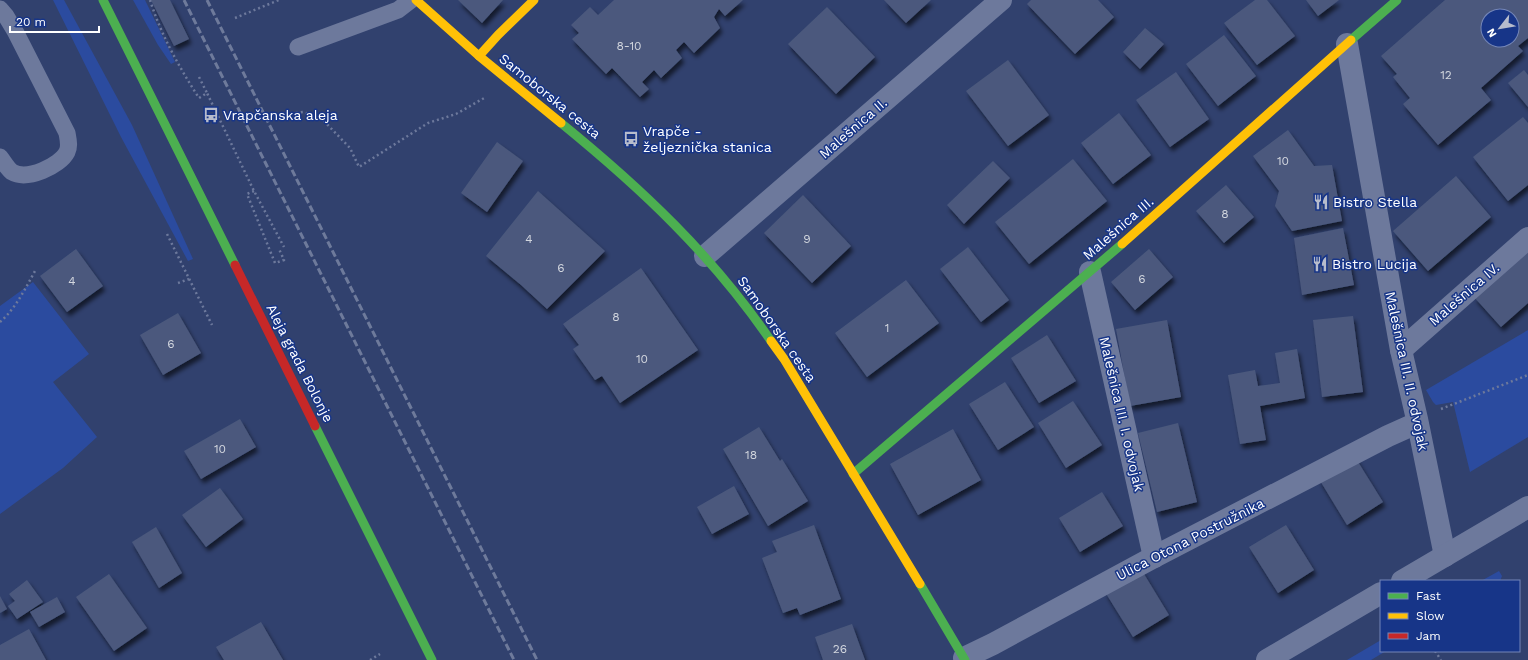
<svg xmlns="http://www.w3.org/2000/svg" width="1528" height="660" font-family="'Work Sans',sans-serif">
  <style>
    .green { fill: #2b4b9f }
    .building { fill: #4b597d; fill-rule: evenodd; filter: url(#shadow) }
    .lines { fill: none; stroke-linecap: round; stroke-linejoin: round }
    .path { stroke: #6d799c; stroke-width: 2.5; stroke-dasharray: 2 3; stroke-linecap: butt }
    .lane { stroke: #6d799c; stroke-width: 17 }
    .street { stroke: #6d799c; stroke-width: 22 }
    .fast { stroke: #4caf50; stroke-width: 9 }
    .slow { stroke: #ffc107; stroke-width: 9 }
    .jam { stroke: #c62828; stroke-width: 9 }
    .rail { stroke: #6e7a9b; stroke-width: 3; stroke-dasharray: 7 3; stroke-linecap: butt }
    .labels { text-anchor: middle; stroke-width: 3; stroke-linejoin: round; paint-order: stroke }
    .number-label { font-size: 12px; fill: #d2d6de }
    .street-label { font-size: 14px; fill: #fff; stroke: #173588 }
    .poi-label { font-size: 14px; fill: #fff; stroke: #173588; text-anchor: start }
  </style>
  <defs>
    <filter id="shadow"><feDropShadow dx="2.5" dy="4.5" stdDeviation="2" flood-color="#0009"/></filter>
  </defs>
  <rect width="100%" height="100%" fill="#31416e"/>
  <!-- green -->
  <g class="green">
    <path d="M 53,0 L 64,0 L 132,125 L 193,259 L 188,261 L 121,137 Z"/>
    <path d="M 133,0 L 145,0 L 175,62 L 171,64 L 158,45 Z"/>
    <path d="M 33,282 L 89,354 L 53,382 L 97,437 L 63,468 L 0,514 L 0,306 Z"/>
    <path d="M 1528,330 L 1528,437 L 1470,472 L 1453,402 L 1436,405 L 1433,402 L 1426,390 Z"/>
    <path d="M 1499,571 L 1502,576 L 1500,581 L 1481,581 Z"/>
    <path d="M 1381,640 L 1381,651 L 1386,651 L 1371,660 L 1347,660 Z"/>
  </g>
  <!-- building -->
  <g class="building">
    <path d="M 151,0 L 170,0 L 189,39 L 174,46 Z"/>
    <path d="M 458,0 L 503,0 L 482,23 Z"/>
    <path d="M 614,0 L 743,0 L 725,16 L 719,9 L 714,17 L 720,28 L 694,53 L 684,42 L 676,50 L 682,58 L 661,78 L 654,70 L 642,82 L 649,89 L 640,97 L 612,68 L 606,74 L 572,39 L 579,33 L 571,25 L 590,7 L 598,15 Z"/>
    <path d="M 884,0 L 931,0 L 906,23 Z"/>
    <path d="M 1031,0 L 1098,0 L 1114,17 L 1075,54 L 1027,4 Z"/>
    <path d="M 1255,0 L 1267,0 L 1295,36 L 1257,65 L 1224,23 Z"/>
    <path d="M 1306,0 L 1339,0 L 1318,16 Z"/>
    <path d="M 1445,0 L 1528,0 L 1528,38 L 1518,46 L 1523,51 L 1481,88 L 1491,100 L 1438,145 L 1403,104 L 1410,98 L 1393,77 L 1397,74 L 1381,56 ZM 1488,16 L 1512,16 L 1512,40 L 1488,40 Z"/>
    <path d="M 827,7 L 875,57 L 836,94 L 788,44 Z"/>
    <path d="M 1145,28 L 1164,44 L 1140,69 L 1123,52 Z"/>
    <path d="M 1224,35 L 1256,76 L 1218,106 L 1186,64 Z"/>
    <path d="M 1008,60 L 1049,115 L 1008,146 L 966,91 Z"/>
    <path d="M 1524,70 L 1528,75 L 1528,107 L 1508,83 Z"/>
    <path d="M 1176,72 L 1209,119 L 1170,147 L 1136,100 Z"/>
    <path d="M 1119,113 L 1151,155 L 1113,184 L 1081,143 Z"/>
    <path d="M 1523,117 L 1528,123 L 1528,185 L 1508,201 L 1473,157 Z"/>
    <path d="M 1288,130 L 1314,166 L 1332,165 L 1342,221 L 1292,231 L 1275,206 L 1279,191 L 1253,156 Z"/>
    <path d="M 497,142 L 523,161 L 487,212 L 461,193 Z"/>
    <path d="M 1073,159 L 1107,201 L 1029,264 L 995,222 Z"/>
    <path d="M 993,161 L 1010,178 L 964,224 L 947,205 Z"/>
    <path d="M 1456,176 L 1491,217 L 1428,271 L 1393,231 Z"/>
    <path d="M 1226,185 L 1254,217 L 1224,243 L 1196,211 Z"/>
    <path d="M 538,191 L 605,251 L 547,309 L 521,285 L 486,256 Z"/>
    <path d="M 803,195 L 851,246 L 812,283 L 764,233 Z"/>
    <path d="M 1343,228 L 1354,285 L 1302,295 L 1294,238 Z"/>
    <path d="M 968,247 L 1009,300 L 981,322 L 940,269 Z"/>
    <path d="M 76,249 L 103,286 L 67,312 L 40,276 Z"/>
    <path d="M 1149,249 L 1173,277 L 1135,310 L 1111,282 Z"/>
    <path d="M 1528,250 L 1528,303 L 1501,327 L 1474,297 Z"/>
    <path d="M 641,268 L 698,350 L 620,403 L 602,376 L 595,380 L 573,349 L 579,345 L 563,324 Z"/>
    <path d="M 906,280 L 939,323 L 867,377 L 835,333 Z"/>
    <path d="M 178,313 L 201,353 L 163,375 L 140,335 Z"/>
    <path d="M 1353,316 L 1363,392 L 1322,397 L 1313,320 Z"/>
    <path d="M 1167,320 L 1181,397 L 1130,406 L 1116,329 Z"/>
    <path d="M 1047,335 L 1076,381 L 1039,403 L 1011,358 Z"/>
    <path d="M 1297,349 L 1305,398 L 1260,406 L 1266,440 L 1240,444 L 1228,375 L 1255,370 L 1258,386 L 1280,383 L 1275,353 Z"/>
    <path d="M 1005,382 L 1034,427 L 998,450 L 969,404 Z"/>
    <path d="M 1073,401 L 1102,445 L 1066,468 L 1038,423 Z"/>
    <path d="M 240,419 L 256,447 L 201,479 L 184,451 Z"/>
    <path d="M 1178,423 L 1197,502 L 1157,512 L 1138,433 Z"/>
    <path d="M 759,427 L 780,461 L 782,459 L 808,501 L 768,526 L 723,449 Z"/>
    <path d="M 953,429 L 981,480 L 918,515 L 890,464 Z"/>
    <path d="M 1355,457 L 1383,502 L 1347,525 L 1319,479 Z"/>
    <path d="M 734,486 L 749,514 L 712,534 L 697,507 Z"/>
    <path d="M 220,488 L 243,519 L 206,547 L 182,515 Z"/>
    <path d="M 1102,492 L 1123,526 L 1080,552 L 1059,518 Z"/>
    <path d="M 814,525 L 841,599 L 800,615 L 797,608 L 783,613 L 762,558 L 777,552 L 772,541 Z"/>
    <path d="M 1286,525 L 1314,570 L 1278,593 L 1249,547 Z"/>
    <path d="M 156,527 L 182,573 L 159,588 L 132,542 Z"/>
    <path d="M 1141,569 L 1169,615 L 1133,637 L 1105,592 Z"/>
    <path d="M 109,574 L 147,628 L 114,651 L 76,597 Z"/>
    <path d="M 27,580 L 43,602 L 17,619 L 8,606 L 15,601 L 9,594 Z"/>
    <path d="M 0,596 L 7,609 L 0,613 Z"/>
    <path d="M 57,597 L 65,612 L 39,627 L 30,612 Z"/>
    <path d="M 261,622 L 283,660 L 224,660 L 216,647 Z"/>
    <path d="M 852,624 L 865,660 L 823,660 L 815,637 Z"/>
    <path d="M 29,629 L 46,660 L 0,660 L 0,645 Z"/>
  </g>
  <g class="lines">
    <!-- path -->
    <g class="path">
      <path d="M 150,0 C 161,35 179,67 199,98 L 207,93 L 254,191 L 284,247"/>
      <path d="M 235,18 L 279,0"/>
      <path d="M 199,77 L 207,93"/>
      <path d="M 281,115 L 303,112 L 322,119 L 350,148 L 359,167 L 428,123 L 456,114 L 486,97"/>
      <path d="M 254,191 L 247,194 L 275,263 L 284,260 L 279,249"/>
      <path d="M 167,234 L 212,325"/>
      <path d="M 178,283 L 189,279"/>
      <path d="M 0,322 C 16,308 25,289 35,271"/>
      <path d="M 1441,409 L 1528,375"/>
      <path d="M 1435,651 L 1441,660"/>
      <path d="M 370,660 L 380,654"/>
    </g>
    <!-- lane -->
    <g class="lane">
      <path d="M 0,9 L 6,16 L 15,31 L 67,133 C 68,139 70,146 67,152 C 60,166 27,181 12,172 C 7,168 4,162 0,157"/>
      <path d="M 298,47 L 398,10 L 411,0"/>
    </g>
    <!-- street -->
    <g class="street">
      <path d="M 1347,44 L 1401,350 L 1417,419 L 1445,556"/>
      <path d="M 705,256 L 1001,0"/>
      <path d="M 1090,272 L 1154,557"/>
      <path d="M 1401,350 L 1528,238"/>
      <path d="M 1402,581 L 1528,507"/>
      <path d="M 964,658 L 993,644 L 1154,557 L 1388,436 L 1417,423"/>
      <path d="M 1267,660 L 1381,593"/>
    </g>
    <!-- fast -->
    <g class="fast">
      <path d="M 103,0 L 235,265"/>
      <path d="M 1351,40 L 1397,0"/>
      <path d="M 561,123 C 642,189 712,255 771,341"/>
      <path d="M 315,426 L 432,660"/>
      <path d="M 853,474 L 1122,244"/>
      <path d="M 920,584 L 965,660"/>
    </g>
    <!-- slow -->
    <g class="slow">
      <path d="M 416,0 L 479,56 L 561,123"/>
      <path d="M 479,56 L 498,35 L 534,0"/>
      <path d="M 1122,244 L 1351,40"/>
      <path d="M 771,341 L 784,359 L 920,584"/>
    </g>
    <!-- jam -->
    <path class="jam" d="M 235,265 L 315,426"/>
    <!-- rail -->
    <g class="rail">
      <path d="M 184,0 L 514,660"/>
      <path d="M 207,0 L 537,660"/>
    </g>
  </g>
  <!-- icons -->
  <defs>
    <symbol id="bus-bare" viewBox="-9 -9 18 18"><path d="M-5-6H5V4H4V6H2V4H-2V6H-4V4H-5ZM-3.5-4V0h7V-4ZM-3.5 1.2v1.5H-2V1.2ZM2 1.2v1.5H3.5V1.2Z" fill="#b7bccc" stroke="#173588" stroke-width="2.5" paint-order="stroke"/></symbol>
    <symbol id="restaurant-bare" viewBox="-9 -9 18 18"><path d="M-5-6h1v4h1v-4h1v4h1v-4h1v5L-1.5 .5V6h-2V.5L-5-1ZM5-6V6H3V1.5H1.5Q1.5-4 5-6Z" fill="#b7bccc" stroke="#173588" stroke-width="2.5" paint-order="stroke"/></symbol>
  </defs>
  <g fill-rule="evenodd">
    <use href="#bus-bare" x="200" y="104" width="22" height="22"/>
    <use href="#bus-bare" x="620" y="128" width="22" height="22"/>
    <use href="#restaurant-bare" x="1310" y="191" width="22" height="22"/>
    <use href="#restaurant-bare" x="1309" y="253" width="22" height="22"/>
  </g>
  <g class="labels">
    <!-- number labels -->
    <g class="number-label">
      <text x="629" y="50">8-10</text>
      <text x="1446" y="79">12</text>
      <text x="1283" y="165">10</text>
      <text x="1225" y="218">8</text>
      <text x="529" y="243">4</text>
      <text x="807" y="243">9</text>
      <text x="561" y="272">6</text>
      <text x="1142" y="283">6</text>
      <text x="72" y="285">4</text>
      <text x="616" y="321">8</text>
      <text x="887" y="332">1</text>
      <text x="171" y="348">6</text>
      <text x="642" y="363">10</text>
      <text x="220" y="453">10</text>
      <text x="751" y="459">18</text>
      <text x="840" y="653">26</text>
    </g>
    <!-- street labels -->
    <g class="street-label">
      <text transform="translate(550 96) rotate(39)" y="5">Samoborska cesta</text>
      <text transform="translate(853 128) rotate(-41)" y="5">Malešnica II.</text>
      <text transform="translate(1118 228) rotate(-41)" y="5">Malešnica III.</text>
      <text transform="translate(1464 294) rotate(-41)" y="5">Malešnica IV.</text>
      <text transform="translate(777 329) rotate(55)" y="5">Samoborska cesta</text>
      <text transform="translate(300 363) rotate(63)" y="5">Aleja grada Bolonje</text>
      <text transform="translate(1407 371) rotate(78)" y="5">Malešnica III. II. odvojak</text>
      <text transform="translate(1122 414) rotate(77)" y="5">Malešnica III. I. odvojak</text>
      <text transform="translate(1190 539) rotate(-27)" y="5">Ulica Otona Postružnika</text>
    </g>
    <!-- poi labels -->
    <g class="poi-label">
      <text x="223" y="120">Vrapčanska aleja</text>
      <text x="643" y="136">Vrapče -<tspan x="643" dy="16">željeznička stanica</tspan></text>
      <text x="1333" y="207">Bistro Stella</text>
      <text x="1332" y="269">Bistro Lucija</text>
    </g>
  </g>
  <!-- legend -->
  <rect x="1380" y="580" width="140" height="72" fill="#173588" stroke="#7486b8"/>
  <rect x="1388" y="593" width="20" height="6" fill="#4caf50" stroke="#7486b8"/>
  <text x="1416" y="600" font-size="12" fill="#ffffff">Fast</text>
  <rect x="1388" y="613" width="20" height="6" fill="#ffc107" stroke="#7486b8"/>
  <text x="1416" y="620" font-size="12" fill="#ffffff">Slow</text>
  <rect x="1388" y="633" width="20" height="6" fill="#c62828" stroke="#7486b8"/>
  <text x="1416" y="640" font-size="12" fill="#ffffff">Jam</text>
  <!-- north arrow -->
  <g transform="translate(1500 28) rotate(239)"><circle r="19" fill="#173588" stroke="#7486b8"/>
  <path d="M0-3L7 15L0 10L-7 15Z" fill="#b7bccc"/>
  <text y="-6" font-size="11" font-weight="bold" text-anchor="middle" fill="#ffffff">N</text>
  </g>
  <!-- scale -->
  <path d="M10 26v6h89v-6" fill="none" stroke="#ffffff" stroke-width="2"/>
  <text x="16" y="26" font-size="12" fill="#ffffff" stroke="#173588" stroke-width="3" paint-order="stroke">20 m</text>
</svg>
